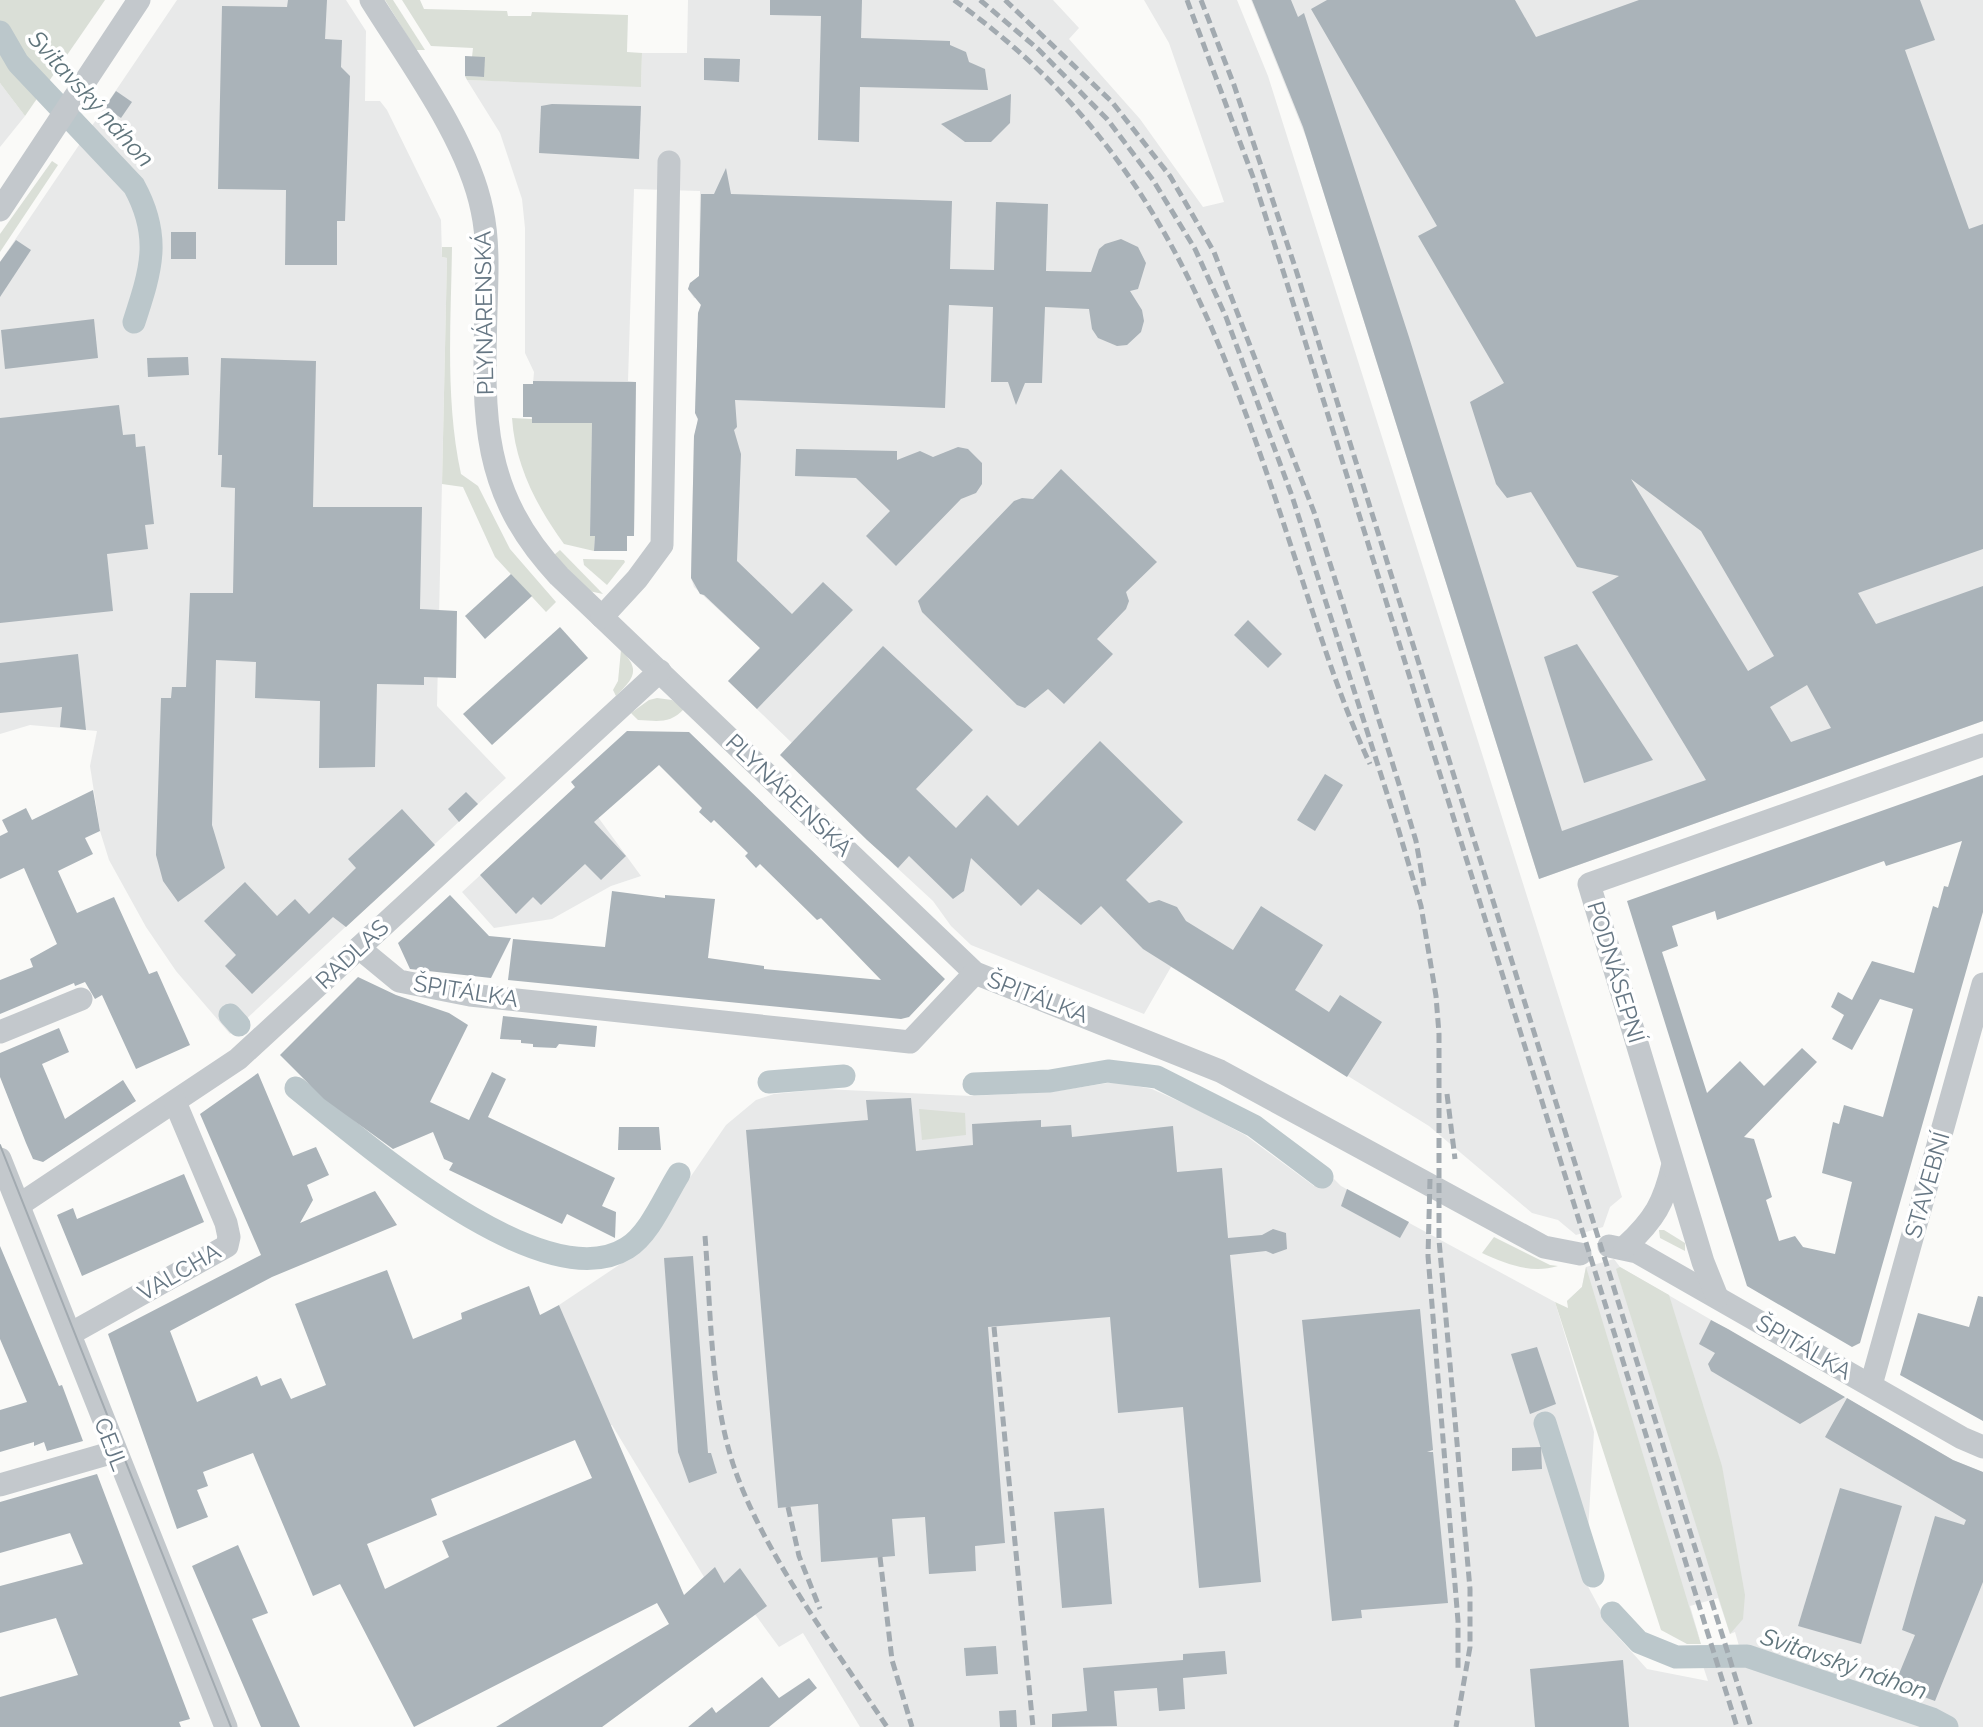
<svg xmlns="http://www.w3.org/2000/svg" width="1983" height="1727" font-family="Raleway,sans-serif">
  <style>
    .built { fill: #e8e9e9 }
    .green { fill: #dadfd7 }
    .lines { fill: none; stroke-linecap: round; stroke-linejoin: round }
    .canal { stroke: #bbc7cb; stroke-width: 23 }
    .building { fill: #aab3b9; fill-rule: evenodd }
    .minor { stroke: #c3c8cc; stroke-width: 23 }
    .tram { stroke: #a2aab0; stroke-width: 2 }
    .rail { stroke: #a2aab0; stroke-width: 5; stroke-dasharray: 10 5; stroke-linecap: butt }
    .labels { text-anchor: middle; stroke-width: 7; stroke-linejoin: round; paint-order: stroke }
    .street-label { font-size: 23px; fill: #657683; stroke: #fff }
    .water-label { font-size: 24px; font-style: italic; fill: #60757c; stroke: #fff }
  </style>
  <rect width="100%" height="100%" fill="#fafaf8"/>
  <!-- built -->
  <g class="built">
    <path d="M 177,0 L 346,0 L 366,31 L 365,101 L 380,101 L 387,110 L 441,220 L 442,257 L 447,258 L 437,706 L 506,778 L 230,1034 L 176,971 L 146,927 L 109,860 L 100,831 L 90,766 L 97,731 L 30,725 L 0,734 L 0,262 Z"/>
    <path d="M 688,0 L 1053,0 L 1079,28 L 1069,39 L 1140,119 L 1203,207 L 1224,202 L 1169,43 L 1144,0 L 1237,0 L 1268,76 L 1622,1197 L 1610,1207 L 1603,1227 L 1576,1235 L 1558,1220 L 1532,1213 L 1429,1126 L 1171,967 L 1144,1014 L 971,945 L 951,926 L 933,901 L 894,865 L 792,743 L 728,681 L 760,648 L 694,587 L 691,578 L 694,436 L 698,421 L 695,412 L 698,313 L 703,298 L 694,298 L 688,289 L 690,283 L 697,279 L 703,281 L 699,263 L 700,191 L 634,189 L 628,381 L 636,382 L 634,536 L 627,536 L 627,551 L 594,551 L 531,417 L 523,417 L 523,384 L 533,384 L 534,372 L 525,353 L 525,228 L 522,199 L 500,133 L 467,80 L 641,86 L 642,53 L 687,53 Z"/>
    <path d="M 1251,0 L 1983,0 L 1983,721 L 1539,879 L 1307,140 Z"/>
    <path d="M 0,83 L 25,116 L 0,147 Z"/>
    <path d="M 576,787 L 641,876 L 611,886 L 552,919 L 494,928 L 462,892 Z"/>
    <path d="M 1114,1082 L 1152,1089 L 1194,1108 L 1245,1135 L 1314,1186 L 1326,1171 L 1341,1186 L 1555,1302 L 1594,1432 L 1585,1581 L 1611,1629 L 1647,1669 L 1708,1681 L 1703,1666 L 1745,1667 L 1735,1632 L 1730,1634 L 1718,1598 L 1690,1606 L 1700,1640 L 1567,1301 L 1582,1287 L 1586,1267 L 1614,1259 L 1620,1267 L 1953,1460 L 1983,1472 L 1983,1727 L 860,1727 L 803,1633 L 779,1647 L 729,1579 L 724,1583 L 704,1577 L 612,1425 L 609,1426 L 559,1305 L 628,1259 L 654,1230 L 726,1125 L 756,1100 L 774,1094 L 824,1089 L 971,1096 L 1050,1092 Z"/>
  </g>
  <!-- green -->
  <g class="green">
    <path d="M 0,0 L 105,0 L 25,116 L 0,83 Z"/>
    <path d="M 385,0 L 393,0 L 425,50 L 416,50 Z"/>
    <path d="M 402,0 L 420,0 L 424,9 L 507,11 L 508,16 L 531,16 L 532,12 L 628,15 L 627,52 L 642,53 L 641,87 L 467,80 L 465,76 L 484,77 L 472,57 L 473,48 L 431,46 Z"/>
    <path d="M 52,161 L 58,165 L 0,252 L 0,234 Z"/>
    <path d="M 442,247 L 452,247 C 451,322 445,400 461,474 L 478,486 L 510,549 L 556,602 L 546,612 L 495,557 L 463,487 L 442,484 L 447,258 L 442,257 Z"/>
    <path d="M 512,418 L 532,419 L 532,423 L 592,423 L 590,535 L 595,536 L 594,551 L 564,544 C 537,507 515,465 512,418 Z"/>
    <path d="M 560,550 L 603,594 L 589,591 L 554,555 Z"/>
    <path d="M 583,559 L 624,560 L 625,562 L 607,585 L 584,565 Z"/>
    <path d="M 621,650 C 641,670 634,678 616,696 L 613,690 L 618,681 Z"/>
    <path d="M 657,698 L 672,700 L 684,709 C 670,724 658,721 638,720 L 631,713 L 649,700 Z"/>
    <path d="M 919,1109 L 965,1113 L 966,1135 L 922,1140 Z"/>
    <path d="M 1659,1230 L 1664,1230 L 1685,1243 L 1685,1251 L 1660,1238 Z"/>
    <path d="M 1494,1237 L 1550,1265 L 1558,1266 C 1531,1274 1506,1264 1482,1253 Z"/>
    <path d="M 1586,1267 L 1689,1606 L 1701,1644 L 1687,1644 L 1661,1630 L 1555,1302 L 1568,1308 L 1567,1301 L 1582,1287 Z"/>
    <path d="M 1620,1267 L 1669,1295 L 1722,1466 L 1745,1595 L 1743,1619 L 1730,1634 L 1616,1269 Z"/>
  </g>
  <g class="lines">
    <!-- canal -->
    <g class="canal">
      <path d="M 0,32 L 18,63 L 134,186 C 162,237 151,270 134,322"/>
      <path d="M 230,1015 L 239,1025"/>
      <path d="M 769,1082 L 844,1076"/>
      <path d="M 974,1084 L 1050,1081 L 1108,1071 L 1157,1077 L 1254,1126 L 1322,1177"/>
      <path d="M 296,1088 C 360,1139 543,1301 627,1248 C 650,1234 665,1196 679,1174"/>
      <path d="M 1545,1423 L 1593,1576"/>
      <path d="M 1612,1613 L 1639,1642 L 1676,1657 L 1747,1656 L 1932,1719 L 1947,1727"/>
    </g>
  </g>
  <!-- building -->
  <g class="building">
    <path d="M 288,0 L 327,0 L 325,39 L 342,40 L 341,67 L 350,76 L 345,221 L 337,221 L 337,265 L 285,265 L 286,190 L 218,189 L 222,6 L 287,7 Z"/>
    <path d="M 770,0 L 862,0 L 861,38 L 950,41 L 950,45 L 966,52 L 969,62 L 985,69 L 988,90 L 860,87 L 859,142 L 818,140 L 821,16 L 770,15 Z"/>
    <path d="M 1252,0 L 1291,0 L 1298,17 L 1304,13 L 1409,337 L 1562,831 L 1706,780 L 1592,592 L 1619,576 L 1577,567 L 1531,492 L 1507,498 L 1496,484 L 1470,402 L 1504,383 L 1418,236 L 1437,226 L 1311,9 L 1327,0 L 1515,0 L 1536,37 L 1639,0 L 1920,0 L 1935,40 L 1905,50 L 1969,229 L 1983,224 L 1983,549 L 1858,593 L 1876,624 L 1983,586 L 1983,721 L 1539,879 L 1303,127 ZM 1631,479 L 1701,531 L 1774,656 L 1748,671 ZM 1807,685 L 1831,728 L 1791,742 L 1770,707 Z"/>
    <path d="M 465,56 L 485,57 L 484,77 L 465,76 Z"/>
    <path d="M 704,58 L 740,59 L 739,82 L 704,80 Z"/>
    <path d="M 116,91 L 132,102 L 121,118 L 105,107 Z"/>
    <path d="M 1011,94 L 1010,123 L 991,142 L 965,142 L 941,124 Z"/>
    <path d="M 552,104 L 641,106 L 639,159 L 539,153 L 541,106 Z"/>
    <path d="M 726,168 L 731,194 L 952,201 L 950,269 L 994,270 L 996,202 L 1048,204 L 1046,271 L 1091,272 L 1099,249 L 1105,244 L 1121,239 L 1138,247 L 1146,263 L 1138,289 L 1130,291 L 1142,310 L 1144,321 L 1141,332 L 1127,345 L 1117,346 L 1098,338 L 1092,329 L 1089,309 L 1045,307 L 1042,383 L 1025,383 L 1016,405 L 1008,382 L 991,382 L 993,307 L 949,305 L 945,408 L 735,400 L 737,427 L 734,430 L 741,454 L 737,561 L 792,614 L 823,582 L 853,610 L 757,709 L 728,681 L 760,648 L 704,595 L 700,594 L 691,578 L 694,436 L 698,419 L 695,413 L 698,313 L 701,305 L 688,289 L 690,283 L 699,276 L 701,194 L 714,194 Z"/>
    <rect x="171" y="232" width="25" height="27"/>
    <path d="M 16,240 L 31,250 L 0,297 L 0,262 Z"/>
    <path d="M 94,319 L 98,358 L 5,369 L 1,330 Z"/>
    <path d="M 188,357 L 189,375 L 148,377 L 147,358 Z"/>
    <path d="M 221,358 L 316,361 L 313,507 L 422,507 L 420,609 L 457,611 L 456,678 L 424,677 L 424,685 L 377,684 L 375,767 L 319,768 L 320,701 L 255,698 L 256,662 L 216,660 L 212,825 L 225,868 L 178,902 L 163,881 L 156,855 L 161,698 L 171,698 L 172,687 L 186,687 L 190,593 L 233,593 L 235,488 L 221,487 L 222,455 L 218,455 Z"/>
    <path d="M 533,381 L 636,382 L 634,536 L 627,536 L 627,551 L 594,551 L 595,536 L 590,536 L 592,423 L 532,423 L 532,417 L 523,417 L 523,384 L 533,384 Z"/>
    <path d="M 119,405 L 123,435 L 135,434 L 136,447 L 145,446 L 154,524 L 145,525 L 148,549 L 107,554 L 113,611 L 0,623 L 0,418 Z"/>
    <path d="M 958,447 L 968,449 L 982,463 L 982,484 L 976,493 L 961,499 L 896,566 L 866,536 L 890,511 L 856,478 L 795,476 L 796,449 L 897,451 L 897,460 L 920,451 L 933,457 Z"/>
    <path d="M 1061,469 L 1157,562 L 1126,592 L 1129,601 L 1126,609 L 1097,639 L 1113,654 L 1064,704 L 1048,689 L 1025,708 L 1017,705 L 922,612 L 918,601 L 1014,501 L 1022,498 L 1033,499 Z"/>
    <path d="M 511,574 L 532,596 L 485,639 L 465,616 Z"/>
    <path d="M 1248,620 L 1282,654 L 1268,668 L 1234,635 Z"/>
    <path d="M 560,627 L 588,658 L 492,745 L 463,714 Z"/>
    <path d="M 1577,644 L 1653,760 L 1584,783 L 1544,657 Z"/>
    <path d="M 883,646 L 973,730 L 916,789 L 956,828 L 987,795 L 1018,826 L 1100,741 L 1183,822 L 1126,880 L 1149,903 L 1159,900 L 1177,907 L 1186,921 L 1233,950 L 1261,906 L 1323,945 L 1295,990 L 1329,1012 L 1340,995 L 1382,1022 L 1347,1077 L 1143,949 L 1101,906 L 1081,925 L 1038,889 L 1021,906 L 971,858 L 964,891 L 953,899 L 909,856 L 898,868 L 867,840 L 780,755 Z"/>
    <path d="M 78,654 L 86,730 L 60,727 L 62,707 L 0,713 L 0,663 Z"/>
    <path d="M 627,731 L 689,732 L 945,979 L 909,1017 L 901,1019 L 508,980 L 513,939 L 605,947 L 612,891 L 665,898 L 665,895 L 715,899 L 708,958 L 764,966 L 764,969 L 881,980 L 821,918 L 817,920 L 760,864 L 756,868 L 745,856 L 748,853 L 714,820 L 711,823 L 699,812 L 702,808 L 659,765 L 594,822 L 626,856 L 601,880 L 585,864 L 541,905 L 533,897 L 516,914 L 480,875 L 575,787 L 571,782 Z"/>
    <path d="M 1325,774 L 1343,785 L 1315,831 L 1297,820 Z"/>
    <path d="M 1983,775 L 1983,912 L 1860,1343 L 1852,1347 L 1747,1286 L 1627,901 ZM 1962,841 L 1948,887 L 1944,886 L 1938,908 L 1933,906 L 1914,973 L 1872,961 L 1852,1000 L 1838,992 L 1831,1007 L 1844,1015 L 1832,1039 L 1852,1050 L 1880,999 L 1913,1009 L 1883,1117 L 1844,1105 L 1839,1124 L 1833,1122 L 1822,1173 L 1852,1182 L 1835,1254 L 1803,1247 L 1795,1236 L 1779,1241 L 1766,1200 L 1772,1197 L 1754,1139 L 1744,1137 L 1817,1062 L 1802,1048 L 1764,1086 L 1740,1061 L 1707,1093 L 1662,952 L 1678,946 L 1672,926 L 1715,911 L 1717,920 L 1884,861 L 1886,866 Z"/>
    <path d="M 93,790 L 100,831 L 85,838 L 93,854 L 58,871 L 77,913 L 114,897 L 149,974 L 157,971 L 190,1045 L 136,1069 L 102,995 L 95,999 L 85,982 L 75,986 L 74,983 L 0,1014 L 0,980 L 33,967 L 30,959 L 57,944 L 24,868 L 0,879 L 0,836 L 8,832 L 2,820 L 26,808 L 32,820 Z"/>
    <path d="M 466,792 L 478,804 L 459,822 L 448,809 Z"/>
    <path d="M 402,809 L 435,845 L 346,927 L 333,917 L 252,994 L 225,966 L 236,955 L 204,921 L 245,882 L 277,916 L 295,899 L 309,914 L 356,868 L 348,859 Z"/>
    <path d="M 450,895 L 489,936 L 511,938 L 491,978 L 410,969 L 398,943 Z"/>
    <path d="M 358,977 L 396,995 L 449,1013 L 468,1025 L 430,1102 L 469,1120 L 492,1072 L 506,1079 L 488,1117 L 615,1178 L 602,1206 L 616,1212 L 615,1238 L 567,1214 L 562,1224 L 449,1170 L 453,1163 L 444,1159 L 433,1132 L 393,1149 L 324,1099 L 280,1055 Z"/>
    <path d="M 503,1016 L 597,1026 L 595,1047 L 559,1044 L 556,1048 L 533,1047 L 533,1044 L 521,1043 L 521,1040 L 500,1039 Z"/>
    <path d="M 59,1028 L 69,1052 L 42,1064 L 65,1119 L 123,1080 L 136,1101 L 43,1162 L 33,1159 L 26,1143 L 0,1077 L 0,1053 Z"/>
    <path d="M 258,1073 L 293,1156 L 316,1147 L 329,1175 L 307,1185 L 313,1200 L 300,1223 L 375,1191 L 397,1225 L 272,1277 L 170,1331 L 197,1402 L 257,1376 L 261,1386 L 281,1378 L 291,1399 L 326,1385 L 295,1304 L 387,1270 L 413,1339 L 462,1319 L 461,1313 L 529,1286 L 540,1315 L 559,1305 L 684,1595 L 715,1567 L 724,1583 L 740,1568 L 767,1606 L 602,1727 L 496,1727 L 669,1624 L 657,1603 L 414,1727 L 340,1584 L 313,1596 L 253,1453 L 203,1472 L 208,1486 L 197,1490 L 208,1517 L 177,1529 L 108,1334 L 261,1255 L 200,1114 ZM 575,1440 L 592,1478 L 442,1541 L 449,1557 L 385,1589 L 367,1544 L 437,1515 L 431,1499 Z"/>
    <path d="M 911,1098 L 916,1151 L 973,1145 L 972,1124 L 1041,1120 L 1041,1127 L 1071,1125 L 1072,1137 L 1173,1126 L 1177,1172 L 1222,1168 L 1228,1238 L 1262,1235 L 1273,1229 L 1286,1233 L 1287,1249 L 1273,1254 L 1266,1251 L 1230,1255 L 1261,1582 L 1199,1588 L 1183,1407 L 1118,1413 L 1110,1317 L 988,1327 L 1005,1543 L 975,1546 L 976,1571 L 929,1574 L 925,1517 L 892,1519 L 895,1556 L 821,1562 L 818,1504 L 778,1508 L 746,1130 L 868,1120 L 866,1100 Z"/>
    <path d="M 619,1127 L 659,1127 L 661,1150 L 618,1150 Z"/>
    <path d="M 184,1174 L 204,1222 L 82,1276 L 57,1215 L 73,1208 L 77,1219 Z"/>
    <path d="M 1347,1189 L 1409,1222 L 1400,1238 L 1341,1206 Z"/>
    <path d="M 0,1246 L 59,1386 L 62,1385 L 83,1441 L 47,1451 L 44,1442 L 34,1446 L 34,1442 L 0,1452 L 0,1410 L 27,1402 L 0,1339 Z"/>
    <path d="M 693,1256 L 708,1453 L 711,1453 L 717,1473 L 689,1483 L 678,1452 L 664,1258 Z"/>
    <path d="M 1978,1296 L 1983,1297 L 1983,1421 L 1900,1375 L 1918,1313 L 1969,1327 Z"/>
    <path d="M 1420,1309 L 1433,1450 L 1427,1452 L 1433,1452 L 1448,1603 L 1361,1610 L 1362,1618 L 1332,1621 L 1302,1320 Z"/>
    <path d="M 1711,1320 L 1728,1329 L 1845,1397 L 1800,1424 L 1711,1371 L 1708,1364 L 1715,1353 L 1699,1344 Z"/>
    <path d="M 1537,1347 L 1556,1404 L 1530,1414 L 1511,1354 Z"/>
    <path d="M 1847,1398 L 1953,1460 L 1983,1472 L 1983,1582 L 1935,1701 L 1894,1686 L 1915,1635 L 1902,1630 L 1935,1516 L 1964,1525 L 1966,1520 L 1825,1437 Z"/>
    <path d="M 1541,1447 L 1542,1469 L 1512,1471 L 1512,1448 Z"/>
    <path d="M 97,1474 L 190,1719 L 179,1722 L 181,1727 L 0,1727 L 0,1697 L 78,1675 L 56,1618 L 0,1633 L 0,1586 L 83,1564 L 70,1533 L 0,1553 L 0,1502 Z"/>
    <path d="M 1840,1488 L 1902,1506 L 1861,1644 L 1798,1626 Z"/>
    <path d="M 1104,1508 L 1112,1604 L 1062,1608 L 1054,1512 Z"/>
    <path d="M 238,1545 L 268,1613 L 252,1619 L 300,1727 L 261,1727 L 192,1566 Z"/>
    <path d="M 996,1646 L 998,1674 L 966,1676 L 964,1648 Z"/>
    <path d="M 1225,1651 L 1227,1674 L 1183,1678 L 1185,1709 L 1159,1711 L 1157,1688 L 1114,1691 L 1117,1726 L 1052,1727 L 1052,1714 L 1087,1711 L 1083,1668 L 1183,1660 L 1183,1654 Z"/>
    <path d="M 1623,1660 L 1629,1727 L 1535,1727 L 1530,1669 Z"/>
    <path d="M 762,1677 L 779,1698 L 809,1678 L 817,1688 L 769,1727 L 688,1727 L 712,1707 L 716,1713 Z"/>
    <path d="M 1016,1710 L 1017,1727 L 1000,1727 L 999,1711 Z"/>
  </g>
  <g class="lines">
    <!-- minor -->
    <g class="minor">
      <path d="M 371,0 C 409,61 468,140 482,210 C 489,242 487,277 486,310 C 483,418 481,493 559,576 L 975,973 L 1220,1071 L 1544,1247 L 1580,1254"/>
      <path d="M 0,210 L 139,0"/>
      <path d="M 602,617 L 637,579 L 662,545 L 669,162"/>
      <path d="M 359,948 L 399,981 L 470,995 L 910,1042 L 975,973"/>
      <path d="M 0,1032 L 81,999"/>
      <path d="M 0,1159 L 226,1727"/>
      <path d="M 19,1205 L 238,1059 L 660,671"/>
      <path d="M 1609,1246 L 1637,1252 L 1962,1438 L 1983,1447"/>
      <path d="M 1625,1247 C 1655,1219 1664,1203 1673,1164"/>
      <path d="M 1717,1297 L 1703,1262 L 1589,884 L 1983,745"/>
      <path d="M 70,1334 L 227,1246 L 229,1237 L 226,1223 L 175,1102"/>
      <path d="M 1871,1385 L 1983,984"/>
      <path d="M 0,1485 L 114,1452"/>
    </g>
    <!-- tram -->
    <path class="tram" d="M 0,1145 L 231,1727"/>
    <!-- rail -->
    <g class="rail">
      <path d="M 954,0 C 1153,142 1218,323 1291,546 C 1316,620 1337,694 1370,764"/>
      <path d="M 980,0 L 1038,49 L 1107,119 L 1153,180 L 1195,249 L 1226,317 L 1292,496 L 1398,828 L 1421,906 L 1436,996 L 1439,1034 L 1439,1240 L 1470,1589 L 1470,1647 L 1456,1727"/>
      <path d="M 1005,0 L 1112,102 L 1170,176 L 1214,252 L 1314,512 L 1398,781 L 1416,841 L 1424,886"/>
      <path d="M 1187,0 L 1253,177 L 1285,277 L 1737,1727"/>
      <path d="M 1201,0 L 1234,85 L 1296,270 L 1751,1727"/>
      <path d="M 1447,1094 L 1455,1159"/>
      <path d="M 1430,1179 L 1428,1256 L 1458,1621 L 1458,1668"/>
      <path d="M 705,1236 C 711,1311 710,1392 733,1464 C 762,1552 836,1649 887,1727"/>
      <path d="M 994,1327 L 1033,1727"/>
      <path d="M 788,1507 L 799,1556 L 820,1609"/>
      <path d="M 880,1557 L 892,1660 L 912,1727"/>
    </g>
  </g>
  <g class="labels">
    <!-- street labels -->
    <g class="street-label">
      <text transform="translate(484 313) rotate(-91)" y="8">PLYNÁRENSKÁ</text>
      <text transform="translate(789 795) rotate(44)" y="8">PLYNÁRENSKÁ</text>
      <text transform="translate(352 954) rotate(-43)" y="8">RADLAS</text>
      <text transform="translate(1616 972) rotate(73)" y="8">PODNÁSEPNÍ</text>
      <text transform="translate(466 991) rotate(9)" y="8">ŠPITÁLKA</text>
      <text transform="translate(1038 997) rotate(21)" y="8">ŠPITÁLKA</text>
      <text transform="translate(1927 1185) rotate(-74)" y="8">STAVEBNÍ</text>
      <text transform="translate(179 1272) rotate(-30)" y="8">VALCHA</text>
      <text transform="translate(1804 1347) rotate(30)" y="8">ŠPITÁLKA</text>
      <text transform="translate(111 1444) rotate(69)" y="8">CEJL</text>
    </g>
    <!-- water labels -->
    <g class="water-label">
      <text transform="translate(91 99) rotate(48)" y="8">Svitavský náhon</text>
      <text transform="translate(1844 1664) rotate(19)" y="8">Svitavský náhon</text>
    </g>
  </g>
</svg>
